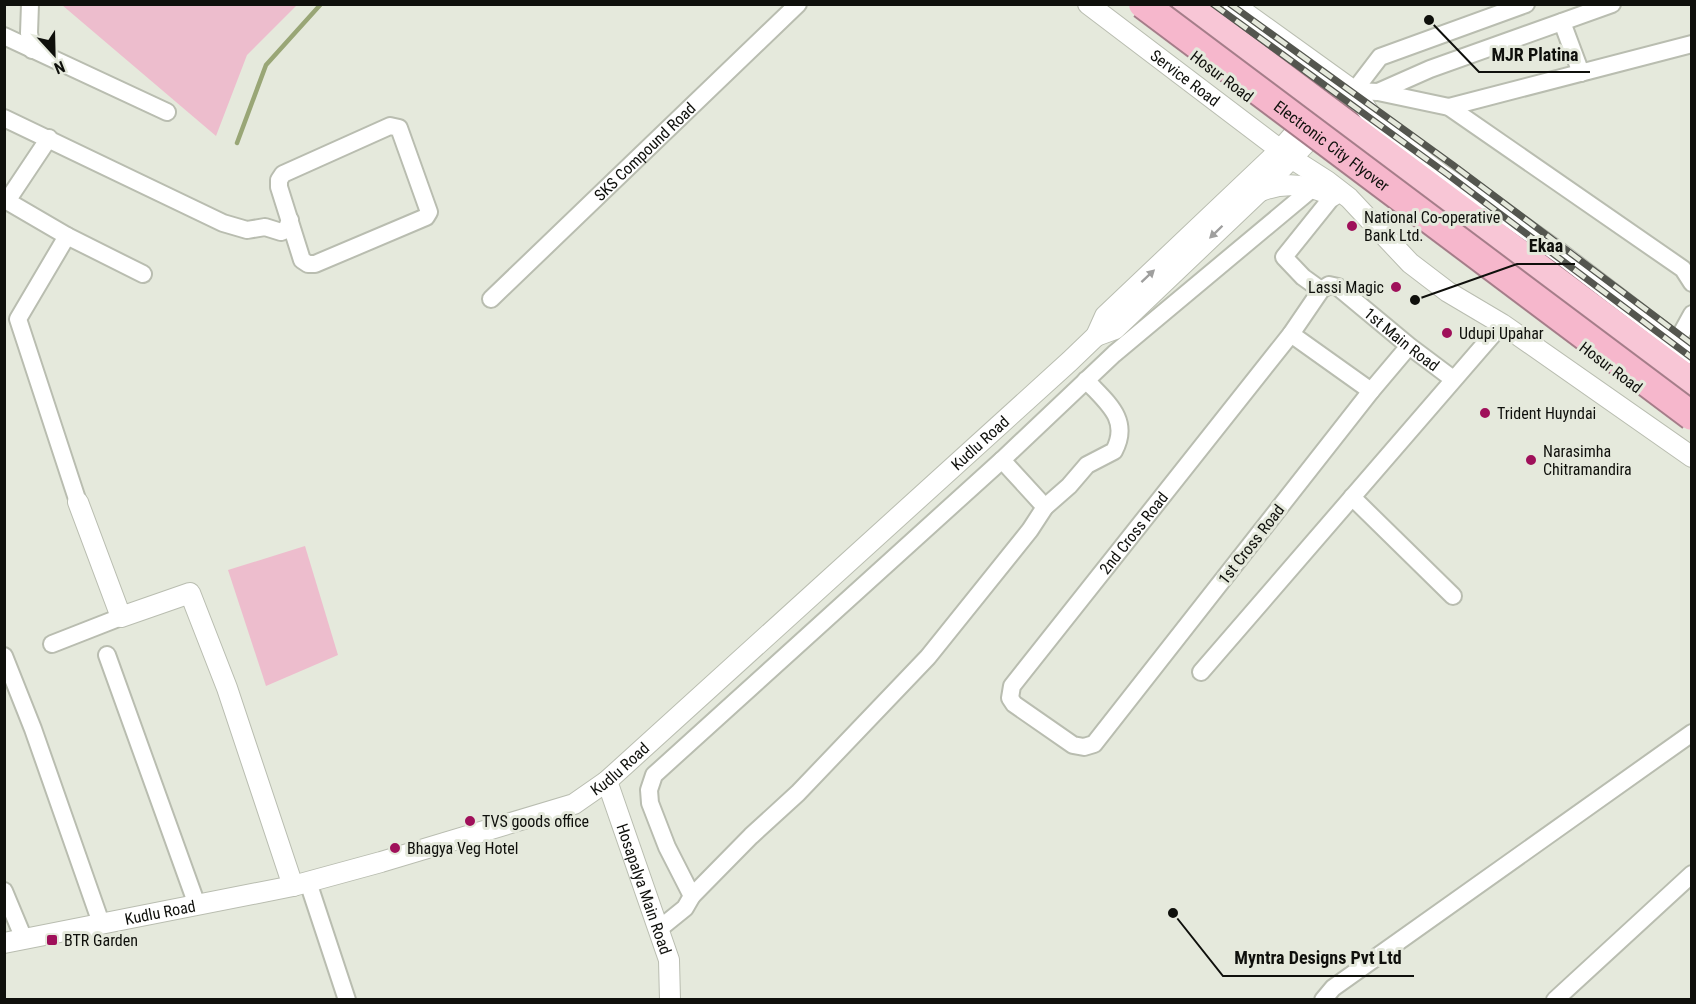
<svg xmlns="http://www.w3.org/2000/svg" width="1696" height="1004" font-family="'Roboto Condensed',sans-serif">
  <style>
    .green { fill: #edbdcd }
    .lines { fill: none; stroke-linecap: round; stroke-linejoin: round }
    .stream { stroke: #99a676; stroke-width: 4.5 }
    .minor-casing { stroke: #b9bdb0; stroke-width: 20 }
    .tertiary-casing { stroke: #b9bdb0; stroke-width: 22 }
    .trunk-casing { stroke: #a57d89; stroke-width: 30 }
    .minor { stroke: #fff; stroke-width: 16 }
    .tertiary { stroke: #fff; stroke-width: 20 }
    .trunk { stroke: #f8c6d6; stroke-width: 27 }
    .rail-casing { stroke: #54564f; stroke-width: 7 }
    .rail { stroke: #e5e9dc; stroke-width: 4.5; stroke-dasharray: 14; stroke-linecap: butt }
    .motorway-bridge-casing { stroke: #a57d89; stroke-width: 32; stroke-linecap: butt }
    .motorway-bridge { stroke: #f6b7cc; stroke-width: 28 }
    .oneway { fill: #9f9f9e }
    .poi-dot { fill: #9f105a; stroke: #e5e9dc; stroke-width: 2 }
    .labels { text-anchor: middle; stroke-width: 6; stroke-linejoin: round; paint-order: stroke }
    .street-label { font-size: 16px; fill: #0f100c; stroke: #e5e9dc }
    .poi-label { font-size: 16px; fill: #0f100c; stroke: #e5e9dc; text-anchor: start }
    .leader { fill: none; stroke: #0f100c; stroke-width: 2 }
    .callout-dot { fill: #0f100c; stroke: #e5e9dc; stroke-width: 2 }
    .callout-label { font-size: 18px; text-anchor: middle; font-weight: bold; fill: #0f100c; stroke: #e5e9dc; stroke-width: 6; stroke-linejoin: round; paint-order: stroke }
  </style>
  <rect width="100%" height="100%" fill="#e5e9dc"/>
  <!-- green -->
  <g class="green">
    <path d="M 62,5 L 297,5 L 247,55 L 216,136 Z"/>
    <path d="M 305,546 L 338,655 L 266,686 L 228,570 Z"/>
  </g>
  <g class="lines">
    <!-- stream -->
    <path class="stream" d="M 237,143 L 266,65 L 321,4"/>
    <defs>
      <g id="minor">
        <path d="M 30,4 L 29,33 L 32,50"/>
        <path d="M 1562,22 L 1581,73"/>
        <path d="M 4,36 L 167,112"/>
        <path d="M 1354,91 L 1378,92 L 1449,107 L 1683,269 L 1692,283"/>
        <path d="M 1354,91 L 1380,57 L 1526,4"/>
        <path d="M 1378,92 L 1430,69 L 1612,4"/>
        <path d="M 1449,107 L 1692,44"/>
        <path d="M 4,118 L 223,223 L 247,230 L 265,227 L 281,232 L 286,230 L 290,220"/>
        <path d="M 390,126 L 399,128 L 429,212 L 426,217 L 315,264 L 308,264 L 302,260 L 279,187 L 279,180 L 283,174 Z"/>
        <path d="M 49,138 L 7,201 L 67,236 L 18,319 L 78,502"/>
        <path d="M 67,236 L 143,274"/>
        <path d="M 1321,290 L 1303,277 L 1284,257 L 1333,196"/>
        <path id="s1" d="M 491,299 L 798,4"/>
        <path d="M 1291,334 L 1371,391"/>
        <path d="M 1676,343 L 1692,314"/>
        <path id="s2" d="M 1409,346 L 1371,391 L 1094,744 L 1084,747 L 1073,745 L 1014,704 L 1010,698 L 1012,686 L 1291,334 L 1321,290 L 1329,285 L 1338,287 L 1409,346 L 1453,379"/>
        <path d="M 1002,460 L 1045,507"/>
        <path d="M 1352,497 L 1453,596"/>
        <path d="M 52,644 L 121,617"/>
        <path d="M 107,655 L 197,905"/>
        <path d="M 4,656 L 33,729 L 101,923"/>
        <path d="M 1201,672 L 1502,324"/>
        <path d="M 308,882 L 347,1000"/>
        <path d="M 4,891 L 24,939"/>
        <path d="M 692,896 L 667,847 L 650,803 L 649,790 L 654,775 L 1002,460 L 1114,354 L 1314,187"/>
        <path d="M 659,929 L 685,908 L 692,896 L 751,836 L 798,793 L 928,657 L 1030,530 L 1045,507 L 1069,486 L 1087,465 L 1114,451 C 1131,419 1106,402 1086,380"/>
        <path d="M 1323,1000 L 1333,988 L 1692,733"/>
        <path d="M 1555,1000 L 1692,874"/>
      </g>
      <g id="tertiary">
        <path id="s3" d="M 1088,4 L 1291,158 L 1327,181 L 1349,198 L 1410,263 L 1448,292 L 1502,324 L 1692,457"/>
        <path d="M 1233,4 L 1354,91 L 1380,128 L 1439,173 L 1471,195 L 1511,218 L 1560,253 L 1692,354"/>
        <path d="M 1261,191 C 1286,181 1309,185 1333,196"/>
        <path d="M 1096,336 L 1115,329 L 1259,192 L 1309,140 L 1321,125"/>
        <path d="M 78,502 L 121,617 L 190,593 L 227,688 L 293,886"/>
        <path id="s4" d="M 607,781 L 669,960 L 670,1000"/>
        <path id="s5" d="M 4,943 L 293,886 L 381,862 L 574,804 L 607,781 L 1070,361 L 1096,336 L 1105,316 L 1280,150 L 1310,116"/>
      </g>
      <path id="trunk" d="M 1186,4 L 1692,382"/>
    </defs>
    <!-- minor casing -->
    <use href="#minor" class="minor-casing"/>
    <!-- tertiary casing -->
    <use href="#tertiary" class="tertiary-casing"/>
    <!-- trunk casing -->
    <use href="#trunk" class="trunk-casing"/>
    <!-- minor -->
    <use href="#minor" class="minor"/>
    <!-- tertiary -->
    <use href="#tertiary" class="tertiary"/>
    <!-- trunk -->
    <use href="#trunk" class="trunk"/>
    <defs>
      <g id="rail">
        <path d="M 1213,4 L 1447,174 L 1692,358"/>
        <path d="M 1230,4 L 1453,165 L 1692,344"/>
      </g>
    </defs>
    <!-- rail casing -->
    <use href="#rail" class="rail-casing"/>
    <!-- rail -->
    <use href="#rail" class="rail"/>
    <defs>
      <g id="motorway-bridge">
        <path id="s6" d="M 1143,4 L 1692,416"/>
      </g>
    </defs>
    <!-- motorway-bridge casing -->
    <use href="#motorway-bridge" class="motorway-bridge-casing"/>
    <!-- motorway-bridge -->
    <use href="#motorway-bridge" class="motorway-bridge"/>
  </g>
  <!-- one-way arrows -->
  <defs><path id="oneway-solid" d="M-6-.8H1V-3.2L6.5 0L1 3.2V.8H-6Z" transform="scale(1.5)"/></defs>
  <g class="oneway">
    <use href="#oneway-solid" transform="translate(1216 232) rotate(136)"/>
    <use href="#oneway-solid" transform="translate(1148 276) rotate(-43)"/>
  </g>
  <!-- markers -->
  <g class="poi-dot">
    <circle cx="1352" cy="226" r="6"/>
    <circle cx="1396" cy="287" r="6"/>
    <circle cx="1447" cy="333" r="6"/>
    <circle cx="1485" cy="413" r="6"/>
    <circle cx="1531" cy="460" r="6"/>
    <circle cx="470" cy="821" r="6"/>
    <circle cx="395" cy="848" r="6"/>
    <rect x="46" y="934" width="12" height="12" rx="3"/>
  </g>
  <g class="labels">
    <!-- street labels -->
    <g class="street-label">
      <text transform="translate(1222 76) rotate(37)" y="6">Hosur Road</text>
      <text dy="6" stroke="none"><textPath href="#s3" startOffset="122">Service Road</textPath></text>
      <text dy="6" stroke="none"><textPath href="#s6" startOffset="236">Electronic City Flyover</textPath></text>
      <text dy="6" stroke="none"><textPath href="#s1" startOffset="213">SKS Compound Road</textPath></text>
      <text dy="6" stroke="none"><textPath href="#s2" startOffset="1224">1st Main Road</textPath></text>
      <text transform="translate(1611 367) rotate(37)" y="6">Hosur Road</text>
      <text dy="6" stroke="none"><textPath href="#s5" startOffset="1131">Kudlu Road</textPath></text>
      <text dy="6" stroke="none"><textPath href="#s2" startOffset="816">2nd Cross Road</textPath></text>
      <text transform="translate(1251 544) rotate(-52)" y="6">1st Cross Road</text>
      <text dy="6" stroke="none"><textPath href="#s5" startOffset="645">Kudlu Road</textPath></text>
      <text dy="6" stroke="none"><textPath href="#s4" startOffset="114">Hosapalya Main Road</textPath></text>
      <text dy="6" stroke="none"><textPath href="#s5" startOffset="159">Kudlu Road</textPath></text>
    </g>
    <!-- poi labels -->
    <g class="poi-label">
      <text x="1364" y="223">National Co-operative<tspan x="1364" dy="18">Bank Ltd.</tspan></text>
      <text x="1384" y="293" text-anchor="end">Lassi Magic</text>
      <text x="1459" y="339">Udupi Upahar</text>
      <text x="1497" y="419">Trident Huyndai</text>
      <text x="1543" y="457">Narasimha<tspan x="1543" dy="18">Chitramandira</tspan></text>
      <text x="482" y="827">TVS goods office</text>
      <text x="407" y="854">Bhagya Veg Hotel</text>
      <text x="64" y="946">BTR Garden</text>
    </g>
  </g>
  <!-- callouts -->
  <path class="leader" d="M1429 20L1479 72H1590M1415 300L1517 264H1575M1173 913L1223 976H1414"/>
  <g class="callout-dot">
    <circle cx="1429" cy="20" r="6"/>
    <circle cx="1415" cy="300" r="6"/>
    <circle cx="1173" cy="913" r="6"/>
  </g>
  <g class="callout-label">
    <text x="1535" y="61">MJR Platina</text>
    <text x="1546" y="252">Ekaa</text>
    <text x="1318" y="964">Myntra Designs Pvt Ltd</text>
  </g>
  <!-- border -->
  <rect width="1696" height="1004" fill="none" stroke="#0f100c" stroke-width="12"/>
  <!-- north arrow -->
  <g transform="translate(54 54) rotate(158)" stroke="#e5e9dc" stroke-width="4.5" paint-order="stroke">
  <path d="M0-4.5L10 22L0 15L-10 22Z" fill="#0f100c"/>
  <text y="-9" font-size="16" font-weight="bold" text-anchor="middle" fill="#0f100c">N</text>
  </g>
</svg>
